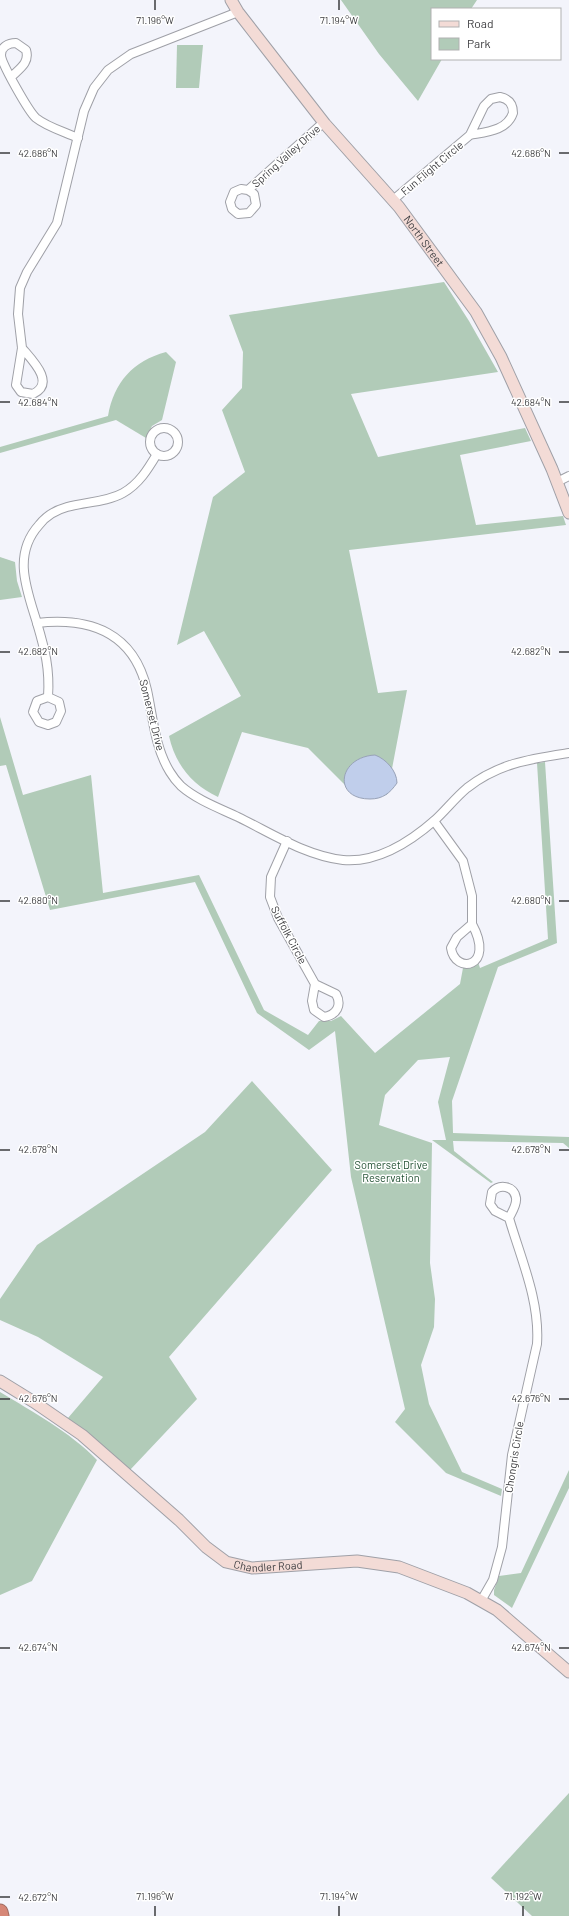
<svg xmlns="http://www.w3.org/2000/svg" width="569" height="1916" font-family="Barlow,sans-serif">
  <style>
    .green { fill: #b1cbb8 }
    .water { fill: #c0ceeb; stroke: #98a2b7 }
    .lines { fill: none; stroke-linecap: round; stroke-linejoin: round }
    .street-casing { stroke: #9fa0a7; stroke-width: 10 }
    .secondary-casing { stroke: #9fa0a7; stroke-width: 13 }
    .highway-casing { stroke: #a06d63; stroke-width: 17 }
    .street { stroke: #fff; stroke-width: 8 }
    .secondary { stroke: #f3dbd6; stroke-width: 11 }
    .highway { stroke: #d68777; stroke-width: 15 }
    .ticks { fill: none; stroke: #3c3c3f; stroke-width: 1.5 }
    .labels { text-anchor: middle; stroke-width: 3; stroke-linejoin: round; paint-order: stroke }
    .street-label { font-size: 11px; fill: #3c3c3f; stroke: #fff }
    .park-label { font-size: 11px; fill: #225133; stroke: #fff }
    .ticks-label { font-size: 10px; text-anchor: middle; fill: #3c3c3f; stroke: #fff; stroke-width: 3; stroke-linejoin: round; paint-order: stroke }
  </style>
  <rect width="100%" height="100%" fill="#f3f4fb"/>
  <!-- green -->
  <g class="green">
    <path d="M 341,0 L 477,0 L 471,9 L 432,9 L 432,59 L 442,59 L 418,101 L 379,54 Z"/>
    <path d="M 177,45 L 203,45 L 199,88 L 176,88 Z"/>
    <path d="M 444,282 L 469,321 L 498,372 L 351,394 L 378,457 L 525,428 L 531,441 L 460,455 L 476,525 L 563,516 L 566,525 L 349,550 L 378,693 L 407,690 L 387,795 L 356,796 L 308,748 L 242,732 L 218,797 C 192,785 175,764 169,736 L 241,696 L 204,631 L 177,645 L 213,497 L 245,472 L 222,410 L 242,388 L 243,352 L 229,315 Z"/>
    <path d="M 166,352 L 176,362 L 162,420 L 152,426 L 146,438 L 116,420 L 0,453 L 0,447 L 108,416 C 114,382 133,361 166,352 Z"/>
    <path d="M 0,557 L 15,562 L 17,581 L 22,597 L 0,600 Z"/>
    <path d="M 0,717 L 23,795 L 91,775 L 103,893 L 199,875 L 264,1010 L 308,1035 L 319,1021 L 331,1021 L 341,1016 L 375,1053 L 460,984 L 463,968 L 478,962 L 480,968 L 548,939 L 537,763 L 545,762 L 557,943 L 498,967 L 452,1101 L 453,1133 L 569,1137 L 569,1148 L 563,1143 L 453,1141 L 454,1151 L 493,1182 L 491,1183 L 432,1140 L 446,1140 L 438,1102 L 450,1057 L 418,1060 L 385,1095 L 379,1125 L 432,1143 L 430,1263 L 435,1299 L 434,1327 L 421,1365 L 429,1404 L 462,1472 L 502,1489 L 501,1496 L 446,1473 L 395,1422 L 405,1409 L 351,1177 L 335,1031 L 309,1050 L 257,1013 L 195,882 L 50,910 L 6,765 L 0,766 Z"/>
    <path d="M 252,1081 L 332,1170 L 169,1357 L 197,1399 L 130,1470 L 68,1418 L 103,1377 L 38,1337 L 0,1320 L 0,1299 L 37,1245 L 205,1132 Z"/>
    <path d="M 0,1392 C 33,1412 70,1432 97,1460 L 32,1581 L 0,1595 Z"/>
    <path d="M 569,1470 L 569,1488 L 512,1608 L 494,1595 L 494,1590 L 499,1576 L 521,1573 Z"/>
    <path d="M 569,1793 L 569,1916 L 532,1916 L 491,1878 Z"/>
  </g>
  <!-- water -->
  <path class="water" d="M 375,755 C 386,759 397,771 397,783 C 390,793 383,799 370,799 C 332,799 338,757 375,755 Z"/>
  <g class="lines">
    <defs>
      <g id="street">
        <path d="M 11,77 C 19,69 30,63 26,50 L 16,43 C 8,43 1,47 1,55 C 1,63 29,112 36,118 C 47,127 65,132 78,138"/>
        <path d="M 248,190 L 254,194 L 256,205 L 249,213 L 238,214 L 232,209 L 230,202 L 234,192 L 241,189 L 248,190 L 324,122"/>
        <path d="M 393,200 L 470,135 L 484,106 L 491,99 L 500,97 C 509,99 513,104 513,113 C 507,131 486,132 470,135"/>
        <path d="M 22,348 C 32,360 56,383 33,394 L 21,392 L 16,385 L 22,348 L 18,314 L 20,288 L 27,272 L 57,223 L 84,111 L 94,88 L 108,70 L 131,54 L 238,12"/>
        <circle cx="164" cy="442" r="14"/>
        <path d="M 157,454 C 148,469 139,484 123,493 C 107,502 85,502 67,507 C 56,510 46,516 39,525 C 12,555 27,590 37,623 C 91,617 134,633 147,690 C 153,718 155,748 170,772 C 173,777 177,782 181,786 C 197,800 219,808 238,817 C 271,833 306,856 343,860 C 377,863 410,842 435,820 C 446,810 455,798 467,788 C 499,763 530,759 569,753"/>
        <path d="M 557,482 L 569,476"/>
        <path d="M 37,623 C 45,650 50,669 48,697 L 37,701 L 33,712 L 39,722 L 48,725 L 56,722 L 61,711 L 59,702 L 48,697"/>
        <path d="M 434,821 L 463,861 L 472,896 L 472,924 L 457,937 L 451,948 C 455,975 496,968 472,924"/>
        <path d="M 287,841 L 271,877 L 270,897 L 278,918 L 315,984 L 312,1001 L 314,1010 L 324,1017 C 337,1015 342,1005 336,994 L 315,984"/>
        <path d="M 481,1601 L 493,1580 L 502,1547 L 512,1455 L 537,1344 C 540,1301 521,1259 509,1218 C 512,1212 517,1205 516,1198 C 514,1185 499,1184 492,1192 L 490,1204 L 495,1211 L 509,1218"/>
      </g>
      <g id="secondary">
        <path id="s1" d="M 231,0 L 238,12 L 325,124 L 399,207 L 476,312 L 501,357 L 552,469 L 569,513"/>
        <path id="s2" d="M 0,1381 L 34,1402 L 82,1435 L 179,1520 L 206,1547 L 226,1562 L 252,1568 L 357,1561 L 399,1567 L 467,1593 L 497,1610 L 569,1672"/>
      </g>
      <path id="highway" d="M 0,1912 L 1,1916"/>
    </defs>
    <!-- street casing -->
    <use href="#street" class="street-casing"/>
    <!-- secondary casing -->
    <use href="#secondary" class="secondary-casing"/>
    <!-- highway casing -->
    <use href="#highway" class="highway-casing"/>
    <!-- street -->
    <use href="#street" class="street"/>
    <!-- secondary -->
    <use href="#secondary" class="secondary"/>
    <!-- highway -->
    <use href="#highway" class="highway"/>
  </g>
  <!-- ticks -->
  <path class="ticks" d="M 155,0 L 155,10M 339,0 L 339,10M 0,153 L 10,153M 559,153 L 569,153M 0,402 L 10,402M 559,402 L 569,402M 0,652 L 10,652M 559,652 L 569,652M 0,901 L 10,901M 559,901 L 569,901M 0,1150 L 10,1150M 559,1150 L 569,1150M 0,1399 L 10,1399M 559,1399 L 569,1399M 0,1648 L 10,1648M 559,1648 L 569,1648M 0,1897 L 10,1897M 155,1906 L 155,1916M 339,1906 L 339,1916M 523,1906 L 523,1916"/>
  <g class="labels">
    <!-- street labels -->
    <g class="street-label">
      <text transform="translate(286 156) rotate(-42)" y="4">Spring Valley Drive</text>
      <text transform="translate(432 168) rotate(-40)" y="4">Fun Flight Circle</text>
      <text dy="4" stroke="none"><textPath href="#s1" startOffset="309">North Street</textPath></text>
      <text transform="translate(152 715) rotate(76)" y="4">Somerset Drive</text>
      <text transform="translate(289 935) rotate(62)" y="4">Suffolk Circle</text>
      <text transform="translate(514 1457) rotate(-81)" y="4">Chongris Circle</text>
      <text dy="4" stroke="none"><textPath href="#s2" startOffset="333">Chandler Road</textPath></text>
    </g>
    <!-- park labels -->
    <g class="park-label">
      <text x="391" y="1169">Somerset Drive<tspan x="391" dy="13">Reservation</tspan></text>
    </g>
  </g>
  <g class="ticks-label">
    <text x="155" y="24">71.196°W</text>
    <text x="339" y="24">71.194°W</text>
    <text x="38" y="157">42.686°N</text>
    <text x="531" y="157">42.686°N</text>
    <text x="38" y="406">42.684°N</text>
    <text x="531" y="406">42.684°N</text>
    <text x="38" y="655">42.682°N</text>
    <text x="531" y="655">42.682°N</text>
    <text x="38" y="904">42.680°N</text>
    <text x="531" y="904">42.680°N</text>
    <text x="38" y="1153">42.678°N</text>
    <text x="531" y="1153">42.678°N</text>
    <text x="38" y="1402">42.676°N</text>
    <text x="531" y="1402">42.676°N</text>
    <text x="38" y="1651">42.674°N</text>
    <text x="531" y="1651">42.674°N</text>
    <text x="155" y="1900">71.196°W</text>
    <text x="339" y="1900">71.194°W</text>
    <text x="523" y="1900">71.192°W</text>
    <text x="38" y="1901">42.672°N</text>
  </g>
  <!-- legend -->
  <rect x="431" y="8" width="130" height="52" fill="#ffffff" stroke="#b1b1b2"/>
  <rect x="439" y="21" width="20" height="6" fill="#f3dbd6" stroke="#b1b1b2"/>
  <text x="467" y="28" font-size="12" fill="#3c3c3f">Road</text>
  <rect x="439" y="38" width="20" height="12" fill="#b1cbb8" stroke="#b1b1b2"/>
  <text x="467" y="48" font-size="12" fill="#3c3c3f">Park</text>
</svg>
